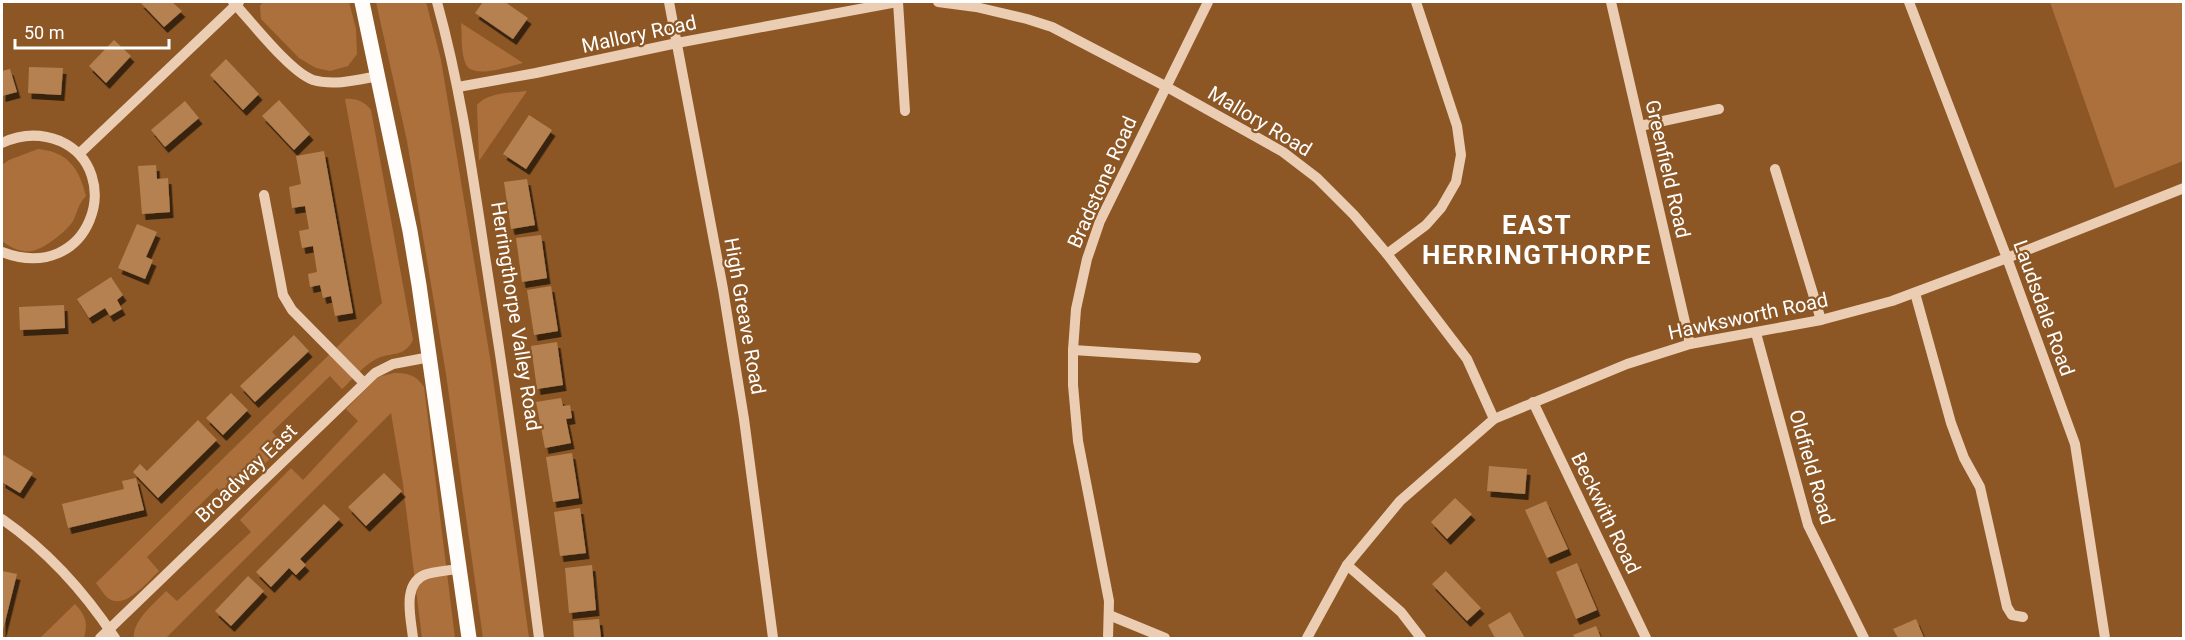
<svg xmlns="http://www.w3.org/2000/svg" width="2185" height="640" font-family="Roboto,sans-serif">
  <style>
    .green { fill: #ac703d }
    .building { fill: #b68151; filter: url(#shadow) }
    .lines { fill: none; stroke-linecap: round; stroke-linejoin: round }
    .minor { stroke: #ebcdb4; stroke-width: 10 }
    .major { stroke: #fffcf9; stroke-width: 15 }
    .labels { text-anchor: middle; stroke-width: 4.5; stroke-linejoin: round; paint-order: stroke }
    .street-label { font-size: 20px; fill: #fff; stroke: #8d5725 }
    .district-label { font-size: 26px; font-weight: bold; letter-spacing: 1.5px; fill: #fff; stroke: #8d5725 }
  </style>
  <defs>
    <filter id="shadow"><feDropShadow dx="3.5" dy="6" stdDeviation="0" flood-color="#0009"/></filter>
  </defs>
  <rect width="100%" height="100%" fill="#8d5725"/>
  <!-- green -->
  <g class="green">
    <path d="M 263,2 L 349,2 L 356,29 L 357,54 L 348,66 L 330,71 L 316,68 L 299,58 L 261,19 L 260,6 Z"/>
    <path d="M 376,2 L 426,2 L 441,60 L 491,364 L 529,638 L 483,638 L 446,374 L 407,141 Z"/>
    <path d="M 2050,2 L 2183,2 L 2183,161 L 2115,188 Z"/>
    <path d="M 461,23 L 523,63 C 509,66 470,81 465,62 C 461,51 462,35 461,23 Z"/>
    <path d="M 527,91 L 479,161 L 477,105 C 488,92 511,93 527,91 Z"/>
    <path d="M 345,99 C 356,98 364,101 371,110 L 413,340 C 403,359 391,351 376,359 C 363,366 353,379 342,389 L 330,376 L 272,432 L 284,445 L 228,499 L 217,488 L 147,557 L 159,571 C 148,581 125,611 108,598 C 104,595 100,588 96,583 L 382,303 Z"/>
    <path d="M 38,149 C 68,152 79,168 86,196 C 78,204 78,211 73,221 C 67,231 44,249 32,251 C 21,253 10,247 2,241 L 2,165 L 9,160 Z"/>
    <path d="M 394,373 C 408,373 416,375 424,387 L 455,638 L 422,638 L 403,484 L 391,413 L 166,638 L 134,638 C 132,621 155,603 166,591 L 177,601 L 251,532 L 240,520 L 291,468 L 303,480 L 358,421 L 346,409 L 378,377 Z"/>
    <path d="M 75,604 C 86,616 88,623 84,638 L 40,638 Z"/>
  </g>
  <!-- building -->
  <g class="building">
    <path d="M 140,2 L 172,2 L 182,11 L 164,27 Z"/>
    <path d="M 483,2 L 505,2 L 528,18 L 513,39 L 475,13 Z"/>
    <path d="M 114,40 L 131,56 L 106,83 L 89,66 Z"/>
    <path d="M 226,59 L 259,94 L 243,110 L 210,75 Z"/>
    <path d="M 29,67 L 63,68 L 61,95 L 28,93 Z"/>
    <path d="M 10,69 L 17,92 L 2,96 L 2,71 Z"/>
    <path d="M 279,100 L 310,134 L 294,150 L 262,116 Z"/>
    <path d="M 185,101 L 199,118 L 165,147 L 151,130 Z"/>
    <path d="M 529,115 L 552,130 L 526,169 L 503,154 Z"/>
    <path d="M 324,151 L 353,313 L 335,316 L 331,296 L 323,298 L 320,285 L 310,287 L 308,274 L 317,272 L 313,246 L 302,248 L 299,231 L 309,229 L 305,206 L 292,208 L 289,187 L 301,184 L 296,156 Z"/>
    <path d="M 156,165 L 157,179 L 168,178 L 170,212 L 142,214 L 138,166 Z"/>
    <path d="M 527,179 L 535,225 L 511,229 L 504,182 Z"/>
    <path d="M 137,224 L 157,232 L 146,257 L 153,260 L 145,279 L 118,268 Z"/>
    <path d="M 541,235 L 547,278 L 522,282 L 516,238 Z"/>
    <path d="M 111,277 L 123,295 L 117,300 L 122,309 L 110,316 L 105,308 L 89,318 L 77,299 Z"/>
    <path d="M 551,286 L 558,331 L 534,335 L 527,290 Z"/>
    <path d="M 64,305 L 65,328 L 20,330 L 19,307 Z"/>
    <path d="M 294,335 L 309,351 L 255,402 L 240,386 Z"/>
    <path d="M 557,342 L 563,385 L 537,389 L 531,346 Z"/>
    <path d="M 231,393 L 248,410 L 223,435 L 206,418 Z"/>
    <path d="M 561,398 L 563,406 L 570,405 L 572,418 L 566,419 L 571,443 L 545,448 L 536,402 Z"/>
    <path d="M 198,420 L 217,440 L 158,498 L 133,472 L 140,464 L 147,471 Z"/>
    <path d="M 572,453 L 579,498 L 553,502 L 546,457 Z"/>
    <path d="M 2,454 L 33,473 L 20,493 L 2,482 Z"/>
    <path d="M 1489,466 L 1527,469 L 1525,494 L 1487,491 Z"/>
    <path d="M 384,473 L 402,491 L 366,526 L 348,507 Z"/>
    <path d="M 136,478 L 144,510 L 68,528 L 62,504 L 124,489 L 122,481 Z"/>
    <path d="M 1455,498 L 1472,514 L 1447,539 L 1431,522 Z"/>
    <path d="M 1546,501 L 1568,549 L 1547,558 L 1525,510 Z"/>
    <path d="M 324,504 L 340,519 L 300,559 L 306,565 L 296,575 L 289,568 L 271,587 L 256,572 Z"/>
    <path d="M 580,508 L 586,553 L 560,556 L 554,512 Z"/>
    <path d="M 1577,563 L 1597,610 L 1576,619 L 1556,572 Z"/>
    <path d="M 592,565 L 596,610 L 569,613 L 565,568 Z"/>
    <path d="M 2,571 L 17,574 L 2,634 Z"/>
    <path d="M 1446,571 L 1481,608 L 1467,621 L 1432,584 Z"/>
    <path d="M 248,576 L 264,591 L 231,626 L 215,611 Z"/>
    <path d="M 1510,612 L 1525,638 L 1495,638 L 1488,625 Z"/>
    <path d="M 599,619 L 601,638 L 574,638 L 573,621 Z"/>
    <path d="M 1916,619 L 1924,638 L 1898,638 L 1893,629 Z"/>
    <path d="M 1596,626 L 1601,638 L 1575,638 L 1573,635 Z"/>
  </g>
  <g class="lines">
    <!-- minor -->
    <g class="minor">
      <path d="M 233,2 C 251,21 290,72 313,80 C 334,86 357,80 378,76"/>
      <path d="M 437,2 C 460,85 472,170 485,256 C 505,383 523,511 539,638"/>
      <path d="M 669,2 L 723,289 L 744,419 L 773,638"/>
      <path d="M 898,2 L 905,111"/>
      <path d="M 938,2 L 976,7 L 1027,19 L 1052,27 L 1165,86 L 1283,152 L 1317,178 L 1354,215 L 1387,254 L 1467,359 L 1494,419"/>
      <path d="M 1611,2 L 1690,344"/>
      <path d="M 1909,2 L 2007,258 L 2075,444 L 2105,638"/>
      <path d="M 458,87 L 536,73 L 677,43 L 897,2"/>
      <path d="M 1640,126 L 1719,109"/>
      <path d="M 2,143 C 21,134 40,133 60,141 C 127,171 91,286 2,252"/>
      <path d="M 80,153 L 239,2"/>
      <path d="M 1775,169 L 1821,320"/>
      <path d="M 264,195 L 283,295 L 292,310 L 364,383"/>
      <path d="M 1387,254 L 1426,225 L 1441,208 L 1456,182 L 1461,155 L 1457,126 L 1416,2"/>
      <path d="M 1915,293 L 1951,423 L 1964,458 L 1980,487 L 2007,607 L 2012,615 L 2023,617"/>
      <path d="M 1756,333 L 1808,525 L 1864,638"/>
      <path d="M 1073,350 L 1196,358"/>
      <path d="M 1533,402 L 1646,638"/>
      <path d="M 2,519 C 48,551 84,591 115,638"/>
      <path d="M 1347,565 L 1401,612 L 1421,638"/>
      <path d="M 1109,615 L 1165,638"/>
      <path d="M 100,638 L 375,373 L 393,364 L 430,357"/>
      <path d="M 413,638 C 411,618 401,582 427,574 C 438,571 450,570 461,569"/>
      <path d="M 1108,638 L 1109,601 L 1078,441 L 1073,385 L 1073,350 L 1076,309 L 1087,259 L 1100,221 L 1208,2"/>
      <path d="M 1307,638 L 1347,565 L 1400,501 L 1494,419 L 1627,364 L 1690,344 L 1821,320 L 1892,301 L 2007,258 L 2184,188"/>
    </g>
    <!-- major -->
    <path class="major" d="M 362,2 L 410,231 L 419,285 L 469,638"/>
  </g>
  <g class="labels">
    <!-- street labels -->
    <g class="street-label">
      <text transform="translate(639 34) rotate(-12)" y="7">Mallory Road</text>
      <text transform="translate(1260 121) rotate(31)" y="7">Mallory Road</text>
      <text transform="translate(1668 169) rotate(77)" y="7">Greenfield Road</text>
      <text transform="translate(1102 182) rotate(-66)" y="7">Bradstone Road</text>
      <text transform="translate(2044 308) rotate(70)" y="7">Laudsdale Road</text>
      <text transform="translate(516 316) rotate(81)" y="7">Herringthorpe Valley Road</text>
      <text transform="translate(745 316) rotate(80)" y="7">High Greave Road</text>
      <text transform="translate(1748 316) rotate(-12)" y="7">Hawksworth Road</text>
      <text transform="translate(1812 467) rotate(74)" y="7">Oldfield Road</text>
      <text transform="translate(246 473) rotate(-44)" y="7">Broadway East</text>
      <text transform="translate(1606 513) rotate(64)" y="7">Beckwith Road</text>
    </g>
    <!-- district labels -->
    <g class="district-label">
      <text x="1537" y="234">EAST<tspan x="1537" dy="30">HERRINGTHORPE</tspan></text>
    </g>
  </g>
  <!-- border -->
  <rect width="2185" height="640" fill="none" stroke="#ffffff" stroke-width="6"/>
  <!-- scale -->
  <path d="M15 39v9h154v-9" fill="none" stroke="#ffffff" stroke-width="3"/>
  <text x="24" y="39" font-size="18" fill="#ffffff" stroke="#8d5725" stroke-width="4.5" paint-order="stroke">50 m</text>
</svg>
